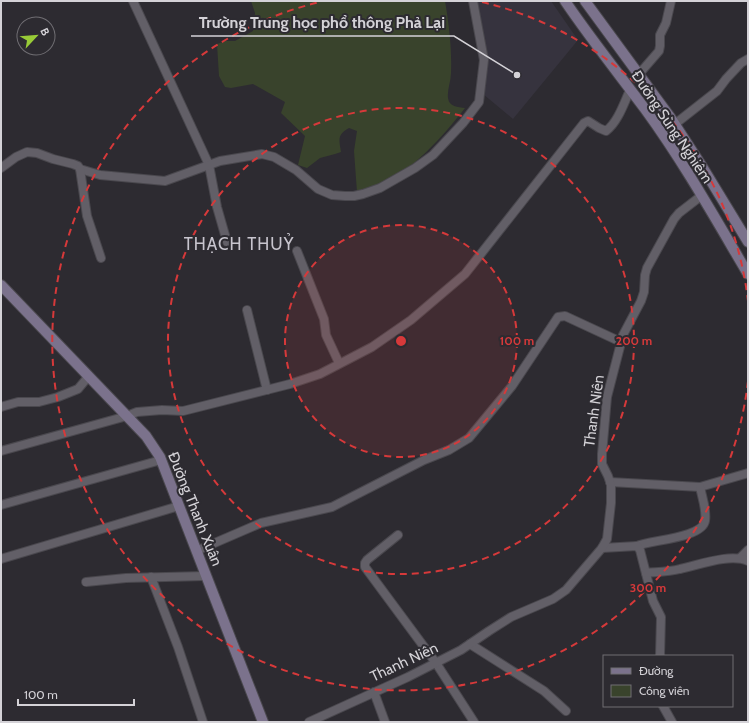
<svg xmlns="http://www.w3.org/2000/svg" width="749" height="723" font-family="Cabin,sans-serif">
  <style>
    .built { fill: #36333e }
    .green { fill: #39432c }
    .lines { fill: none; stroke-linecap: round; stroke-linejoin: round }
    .street-casing { stroke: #4a484e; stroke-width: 10 }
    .secondary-casing { stroke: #4a484e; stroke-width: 12 }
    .street { stroke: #625f67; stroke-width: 8 }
    .secondary { stroke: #7b728c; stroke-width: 10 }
    .ring { fill: none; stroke: #d6393a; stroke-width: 2; stroke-dasharray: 7 5 }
    .labels { text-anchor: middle; stroke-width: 4; stroke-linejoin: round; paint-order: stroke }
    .street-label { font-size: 15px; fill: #d4d2d7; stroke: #2d2b31 }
    .quarter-label { font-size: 17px; letter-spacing: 1px; fill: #c8c5ce; stroke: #2d2b31 }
    .centre { fill: #d6393a; stroke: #2d2b31; stroke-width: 2 }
    .ring-label { font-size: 12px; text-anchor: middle; font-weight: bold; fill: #d6393a; stroke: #2d2b31; stroke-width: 4; stroke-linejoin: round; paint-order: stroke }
    .leader { fill: none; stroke: #d4d2d7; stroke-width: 1.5 }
    .callout-dot { fill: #d4d2d7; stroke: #2d2b31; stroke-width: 1.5 }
    .callout-label { font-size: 16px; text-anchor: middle; font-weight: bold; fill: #d4d2d7; stroke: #2d2b31; stroke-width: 4; stroke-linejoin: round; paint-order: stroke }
  </style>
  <rect width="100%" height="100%" fill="#2d2b31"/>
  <!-- built -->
  <path class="built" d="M 477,1 L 551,1 L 578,40 L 513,119 L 483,94 Z"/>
  <!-- green -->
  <path class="green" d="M 251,1 L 445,1 C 449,24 452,50 451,73 C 451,81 447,90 448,98 C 449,107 458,107 465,108 C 444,135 410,174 377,186 C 371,188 363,190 357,192 L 354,151 L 357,131 L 349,128 C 337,135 339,139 341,152 L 335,154 L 320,158 L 307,168 L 298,165 L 305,136 L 281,113 L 285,102 L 253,84 L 231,88 L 225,87 L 219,76 L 217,44 L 225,41 L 235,41 L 253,31 L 255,13 Z"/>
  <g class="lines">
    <defs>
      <g id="street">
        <path d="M 133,1 L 209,165 L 217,207 L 227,242"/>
        <path d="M 639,74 L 659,51 L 660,46 L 660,35 L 666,23 L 671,1"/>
        <path d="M 675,124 L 717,91 L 726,79 L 741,63 L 748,59"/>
        <path d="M 1,168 L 16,157 L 27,152 L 37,153 L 53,159 L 73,164 L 78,166 L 80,169 L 100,175 L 165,181 L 220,161 L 262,154 L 274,157 L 296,170 L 318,189 L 332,195 L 345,196 L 354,196 L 363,194 L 380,188 L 415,168 L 433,155 L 463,123 L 479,102 L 484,60 L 473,1"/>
        <path d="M 80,169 L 87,216 L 101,258"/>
        <path d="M 297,251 L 324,319 L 326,335 L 339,363"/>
        <path d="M 247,310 L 267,390"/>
        <path d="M 1,407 L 18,402 L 39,402 L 58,397 L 78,389 L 88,377"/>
        <path d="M 1,451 L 127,416 L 137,412 L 162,410 L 183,411 L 290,384 L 320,374 L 372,347 L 411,320 L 465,274 L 584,123 L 588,121 L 599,128 L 606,131 C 618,122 624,103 630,90"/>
        <path d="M 610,482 L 700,487 L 748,473"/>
        <path d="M 1,505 L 161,460"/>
        <path d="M 398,535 L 367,560 L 365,563 L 365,567 L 436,663 L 474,722"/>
        <path d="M 637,546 C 650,540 702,538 705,521 C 707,510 702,497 700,487"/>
        <path d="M 602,548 L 637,546 L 640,550 L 653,601 L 661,617 L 660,656"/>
        <path d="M 196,551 L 261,523 L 332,507 L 424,460 L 449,450 L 469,438 L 512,386 L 558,317 L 565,316 L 621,342"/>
        <path d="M 740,558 L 748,550"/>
        <path d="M 1,559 L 179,506"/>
        <path d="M 646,573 C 657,572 669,572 680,569 C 699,565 730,553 748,561"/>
        <path d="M 151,577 L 178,647 L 203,722"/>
        <path d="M 86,582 L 126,578 L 205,576"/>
        <path d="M 470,644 L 544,691 L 566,711"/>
        <path d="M 374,692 L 385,722"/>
        <path d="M 663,706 L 672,722"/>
        <path d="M 309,722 L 408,677 L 461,650 L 489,631 L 511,617 L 553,599 L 566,590 L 602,548 L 607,539 L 611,503 L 611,485 L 608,476 L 602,464 L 602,454 L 607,397 L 623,335 L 641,301 L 644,292 L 645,275 L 647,268 L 674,219 L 679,213 L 701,196"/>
      </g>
      <g id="secondary">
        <path d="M 565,1 C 590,38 618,73 645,109 C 683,161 715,218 748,274"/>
        <path d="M 585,1 L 670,117 L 703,168 L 748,242"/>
        <path d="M 1,285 L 146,436 L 160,457 L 263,722"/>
      </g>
    </defs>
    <!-- street casing -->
    <use href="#street" class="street-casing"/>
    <!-- secondary casing -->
    <use href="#secondary" class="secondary-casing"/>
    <!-- street -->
    <use href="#street" class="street"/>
    <!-- secondary -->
    <use href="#secondary" class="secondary"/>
  </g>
  <!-- distance rings -->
  <circle cx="401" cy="341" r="116" fill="#d6393a" fill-opacity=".12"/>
  <g class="ring">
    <circle cx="401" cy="341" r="116"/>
    <circle cx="401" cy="341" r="233"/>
    <path d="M748 381A349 349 0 1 1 320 2M482 2A349 349 0 0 1 748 301"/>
  </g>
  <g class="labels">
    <!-- street labels -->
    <g class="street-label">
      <text transform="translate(672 127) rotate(56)" y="5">Đường Sùng Nghiêm</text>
      <text transform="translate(594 411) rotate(-82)" y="5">Thanh Niên</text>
      <text transform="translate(195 509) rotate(68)" y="5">Đường Thanh Xuân</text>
      <text transform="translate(404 662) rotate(-25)" y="5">Thanh Niên</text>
    </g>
    <!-- quarter labels -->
    <g class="quarter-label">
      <text x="239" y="250">THẠCH THUỶ</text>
    </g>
  </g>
  <circle cx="401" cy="341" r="6" class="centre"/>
  <g class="ring-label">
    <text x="517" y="345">100 m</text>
    <text x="634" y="345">200 m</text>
    <text x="648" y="592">300 m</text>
  </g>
  <!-- callouts -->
  <path class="leader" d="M517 75L454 36H191"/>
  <circle class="callout-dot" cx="517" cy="75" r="4"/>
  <g class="callout-label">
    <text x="322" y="28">Trường Trung học phổ thông Phả Lại</text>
  </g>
  <!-- border -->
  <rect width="749" height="723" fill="none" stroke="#d4d2d7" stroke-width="4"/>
  <!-- legend -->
  <rect x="603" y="655" width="130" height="52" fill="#2d2b31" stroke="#706e73"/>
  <rect x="611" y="668" width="20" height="6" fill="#7b728c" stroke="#706e73"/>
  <text x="639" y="675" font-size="12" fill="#d4d2d7">Đường</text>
  <rect x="611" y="685" width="20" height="12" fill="#39432c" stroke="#706e73"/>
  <text x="639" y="695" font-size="12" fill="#d4d2d7">Công viên</text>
  <!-- north arrow -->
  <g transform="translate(36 36) rotate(64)"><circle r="19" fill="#2d2b31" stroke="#706e73"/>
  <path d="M0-3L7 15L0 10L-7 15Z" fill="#98cb37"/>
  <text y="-6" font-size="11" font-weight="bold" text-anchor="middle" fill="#d4d2d7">B</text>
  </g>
  <!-- scale -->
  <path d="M18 699v6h116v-6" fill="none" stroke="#d4d2d7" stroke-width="2"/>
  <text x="24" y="699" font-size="12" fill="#d4d2d7" stroke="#2d2b31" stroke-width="3" paint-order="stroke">100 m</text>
</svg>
